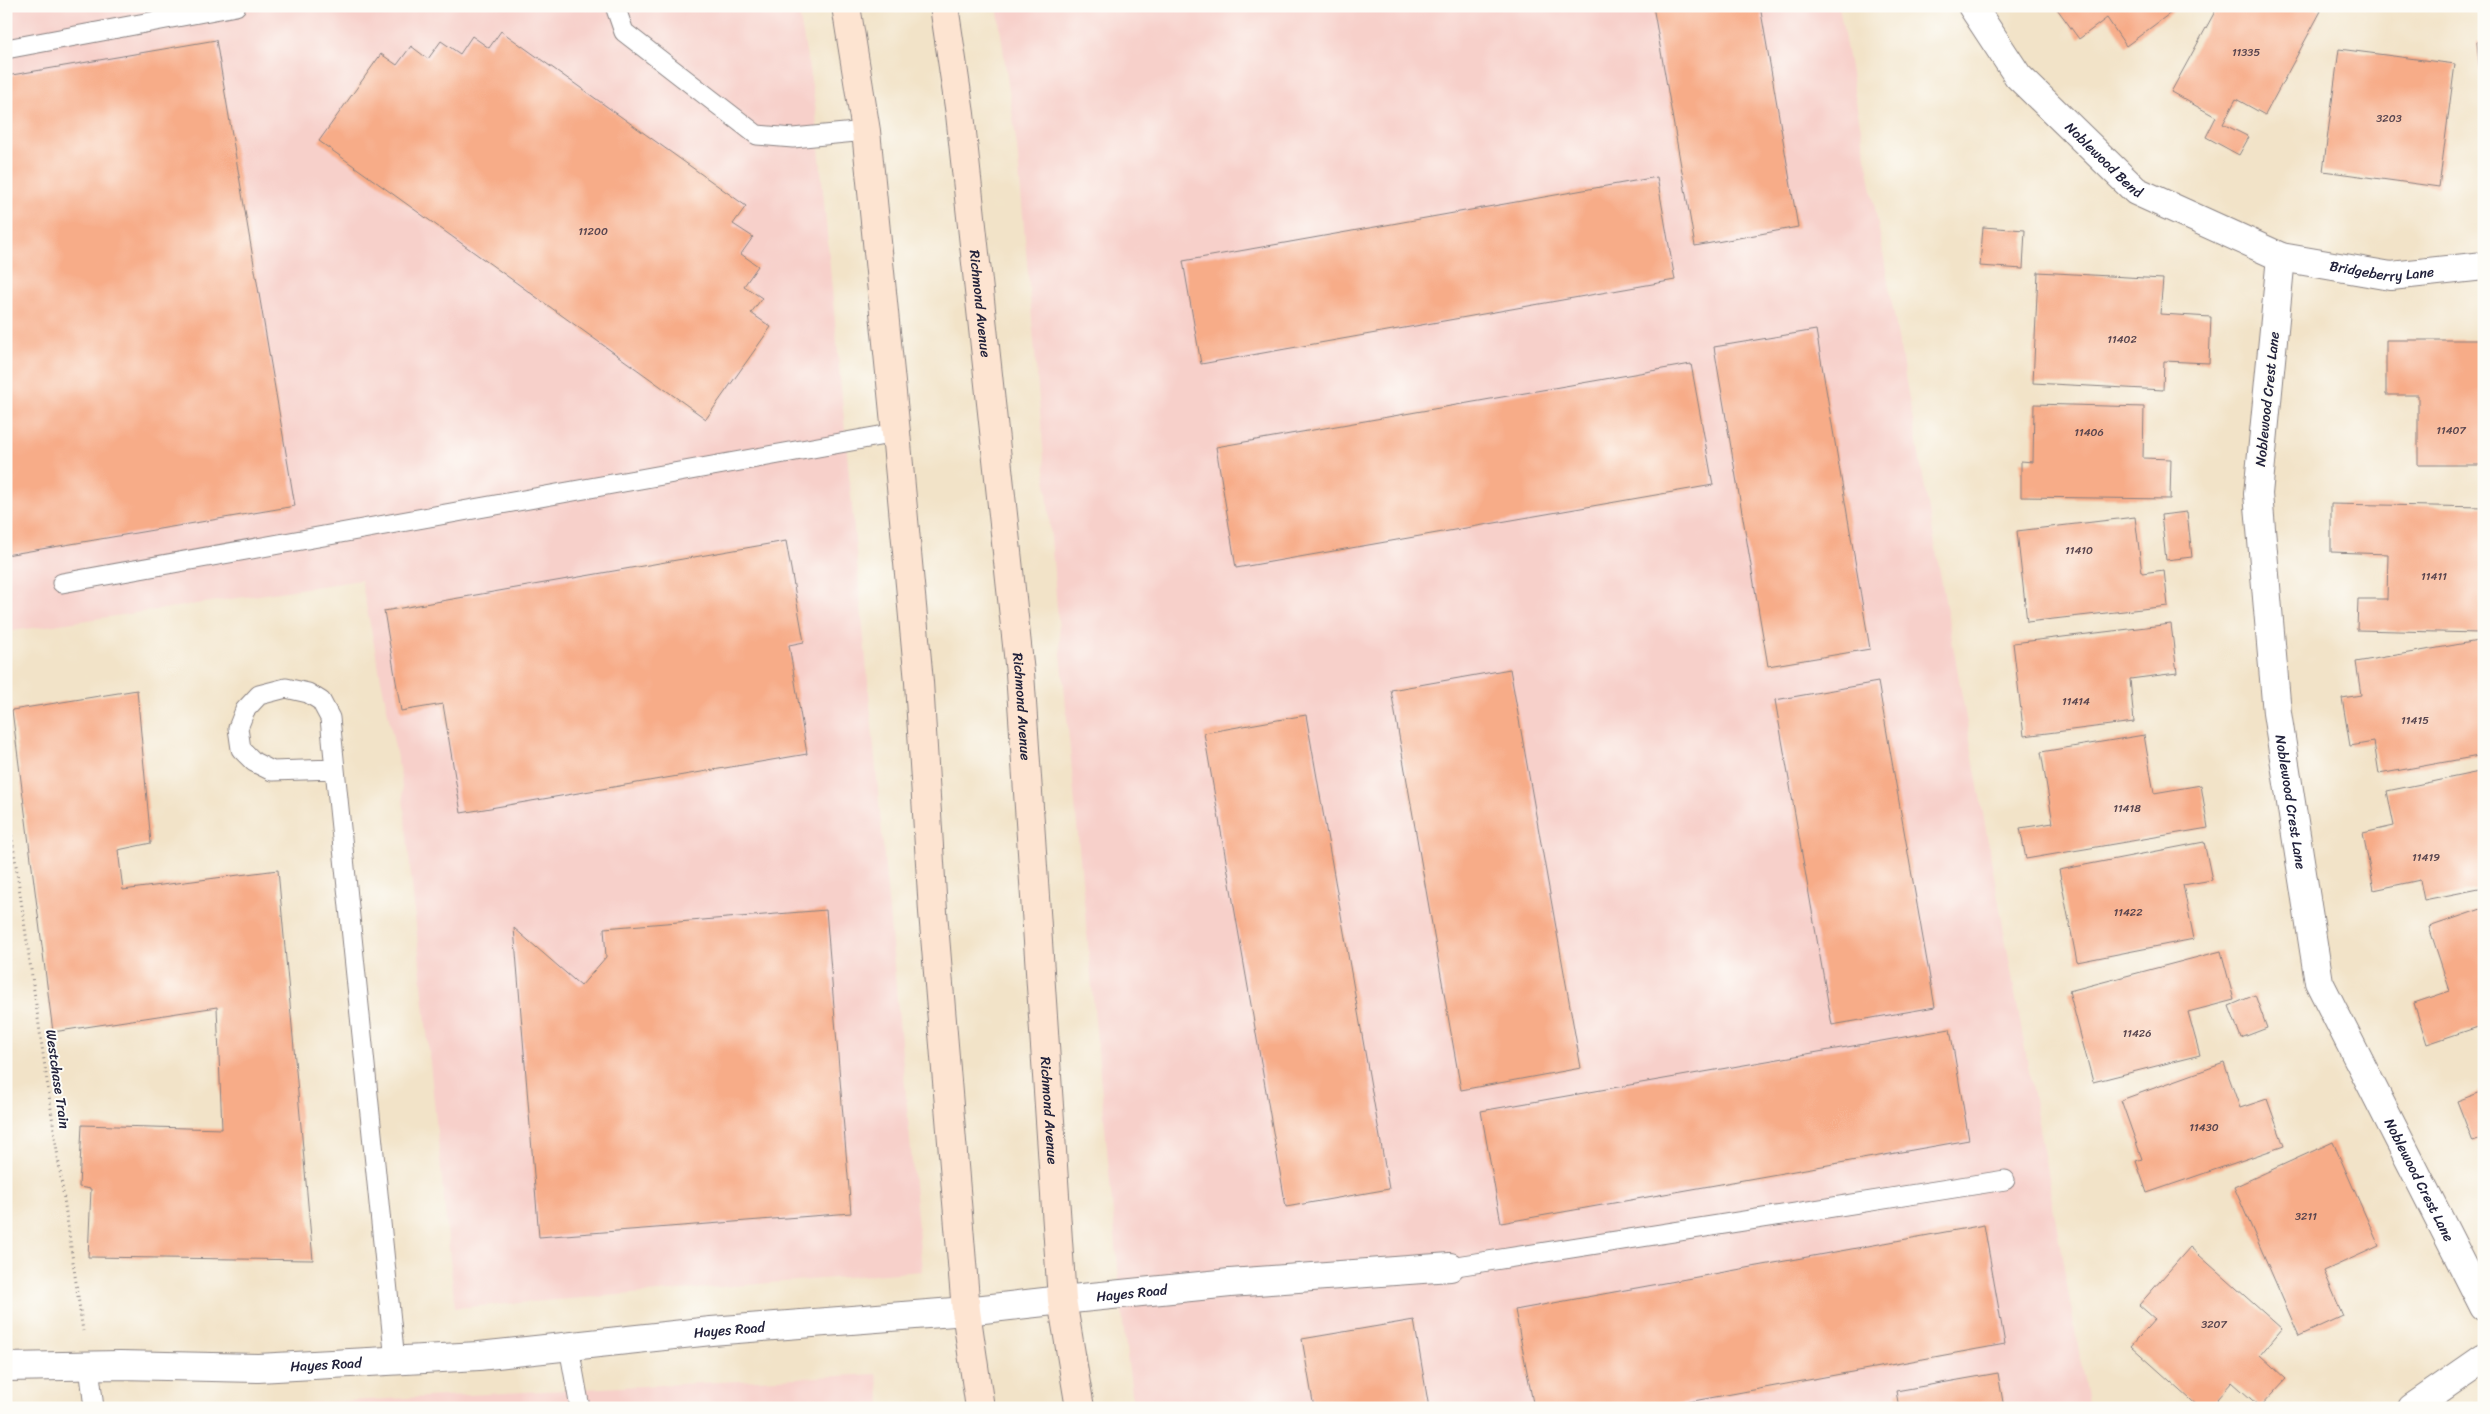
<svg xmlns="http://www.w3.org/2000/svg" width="2490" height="1414" font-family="Sriracha,sans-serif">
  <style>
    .built { fill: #f7d0ca }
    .building { fill: #f7ac88 }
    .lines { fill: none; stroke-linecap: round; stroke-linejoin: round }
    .service-casing { stroke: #8a8282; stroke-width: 21 }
    .minor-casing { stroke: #8a8282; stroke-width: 30 }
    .tertiary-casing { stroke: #8a8282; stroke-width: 30 }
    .secondary-casing { stroke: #8a8282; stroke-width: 30 }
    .path { stroke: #8a8282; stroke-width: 3; stroke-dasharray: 1 4; stroke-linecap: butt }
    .service { stroke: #fff; stroke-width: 19 }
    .minor { stroke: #fff; stroke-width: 28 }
    .tertiary { stroke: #fff; stroke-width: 28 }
    .secondary { stroke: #fde4d1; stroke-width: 28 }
    .labels { text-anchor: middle; stroke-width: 4; stroke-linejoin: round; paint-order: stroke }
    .number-label { font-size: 11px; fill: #57444e }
    .street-label { font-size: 14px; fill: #22223b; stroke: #fdfcf7 }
  </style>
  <rect width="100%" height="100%" fill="#fdfcf7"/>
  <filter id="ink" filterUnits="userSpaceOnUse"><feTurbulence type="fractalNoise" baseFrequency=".02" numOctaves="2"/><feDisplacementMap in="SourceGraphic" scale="10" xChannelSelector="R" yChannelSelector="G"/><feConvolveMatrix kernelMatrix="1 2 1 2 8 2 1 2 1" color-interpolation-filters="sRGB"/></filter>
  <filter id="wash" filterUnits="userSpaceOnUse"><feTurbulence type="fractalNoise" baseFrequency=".0096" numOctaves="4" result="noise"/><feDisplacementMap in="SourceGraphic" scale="20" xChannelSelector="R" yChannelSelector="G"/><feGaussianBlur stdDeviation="1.12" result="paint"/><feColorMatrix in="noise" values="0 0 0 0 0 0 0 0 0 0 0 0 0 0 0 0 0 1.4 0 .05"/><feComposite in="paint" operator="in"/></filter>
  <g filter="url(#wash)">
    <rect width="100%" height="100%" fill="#f2e3c8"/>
    <!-- built -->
    <g class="built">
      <path d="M 6,6 L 798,6 L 815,103 L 922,1271 L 455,1308 L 401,778 L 361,580 L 6,632 Z"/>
      <path d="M 997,6 L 1839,6 L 2089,1408 L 1134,1408 L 1124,1333 L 1060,642 L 1017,147 Z"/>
      <path d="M 876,1374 L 882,1408 L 213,1408 Z"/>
    </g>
    <g id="blocks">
      <!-- building -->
      <g class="building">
        <path d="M 1653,6 L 1760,6 L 1798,227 L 1695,246 Z"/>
        <path d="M 2055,6 L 2180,6 L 2126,46 L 2107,18 L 2079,39 Z"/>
        <path d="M 2218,6 L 2313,6 L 2321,11 L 2265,115 L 2236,99 L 2223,124 L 2249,137 L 2239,155 L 2206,137 L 2216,117 L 2171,92 Z"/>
        <path d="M 501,31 L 746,206 L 733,224 L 753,237 L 741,254 L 758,266 L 744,286 L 762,298 L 751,313 L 771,327 L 706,419 L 319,141 L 381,54 L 397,65 L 411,46 L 428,59 L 441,41 L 460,54 L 472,36 L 489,48 Z"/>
        <path d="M 216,40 L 295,506 L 6,555 L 6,76 Z"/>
        <path d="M 2484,41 L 2484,94 L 2482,94 L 2477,42 Z"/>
        <path d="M 2339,49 L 2455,64 L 2439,187 L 2323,171 Z"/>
        <path d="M 1657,177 L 1675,280 L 1201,364 L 1183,261 Z"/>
        <path d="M 1983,227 L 2025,230 L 2023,269 L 1980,266 Z"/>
        <path d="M 2038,272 L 2163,279 L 2160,314 L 2211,317 L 2209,363 L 2164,361 L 2163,390 L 2033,383 Z"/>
        <path d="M 1816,330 L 1870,649 L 1768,666 L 1714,347 Z"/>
        <path d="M 2386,340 L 2484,340 L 2484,465 L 2418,465 L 2418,395 L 2386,395 Z"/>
        <path d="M 1691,364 L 1713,485 L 1236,568 L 1216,447 Z"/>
        <path d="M 2034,404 L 2144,407 L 2143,458 L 2171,459 L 2170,499 L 2021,497 L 2021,461 L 2033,462 Z"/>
        <path d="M 2331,504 L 2484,507 L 2479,633 L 2357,630 L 2358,599 L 2387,599 L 2388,554 L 2331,552 Z"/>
        <path d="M 2187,512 L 2192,557 L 2166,560 L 2161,515 Z"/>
        <path d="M 2135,517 L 2142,573 L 2164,570 L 2168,606 L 2027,622 L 2017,531 Z"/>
        <path d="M 786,541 L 804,642 L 789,645 L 807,754 L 461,813 L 443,704 L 401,711 L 384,611 Z"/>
        <path d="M 2171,624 L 2177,673 L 2130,679 L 2134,722 L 2024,736 L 2013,643 Z"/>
        <path d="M 2484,640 L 2484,755 L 2379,774 L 2374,742 L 2350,746 L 2342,698 L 2361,695 L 2356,662 Z"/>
        <path d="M 1510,669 L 1581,1068 L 1461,1090 L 1391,690 Z"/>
        <path d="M 1878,682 L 1935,1007 L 1832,1025 L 1775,700 Z"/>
        <path d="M 137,690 L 151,843 L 118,850 L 123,890 L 278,870 L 313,1260 L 88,1257 L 91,1189 L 79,1187 L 82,1125 L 222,1129 L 217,1007 L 53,1032 L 12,710 Z"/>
        <path d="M 1306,715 L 1389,1189 L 1286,1207 L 1204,733 Z"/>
        <path d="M 2144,735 L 2154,793 L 2201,785 L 2208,828 L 2026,859 L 2020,828 L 2053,823 L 2041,752 Z"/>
        <path d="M 2484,771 L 2484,888 L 2424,900 L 2420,880 L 2374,890 L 2363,833 L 2394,826 L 2387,791 Z"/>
        <path d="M 2204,842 L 2212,880 L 2183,885 L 2194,939 L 2077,962 L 2059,870 Z"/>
        <path d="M 2484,908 L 2484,1025 L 2427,1044 L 2414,1003 L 2450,991 L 2429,927 Z"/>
        <path d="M 826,910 L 851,1213 L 539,1237 L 514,928 L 581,986 L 606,957 L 604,928 Z"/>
        <path d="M 2221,951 L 2234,1000 L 2188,1012 L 2200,1055 L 2093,1082 L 2069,991 Z"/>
        <path d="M 2255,995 L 2267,1028 L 2241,1038 L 2229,1006 Z"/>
        <path d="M 1950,1029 L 1969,1140 L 1501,1223 L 1481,1111 Z"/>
        <path d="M 2224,1063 L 2240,1108 L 2267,1099 L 2284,1146 L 2147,1193 L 2136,1161 L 2142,1159 L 2121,1100 Z"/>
        <path d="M 2484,1091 L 2484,1138 L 2473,1142 L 2457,1101 Z"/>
        <path d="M 2333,1142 L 2379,1246 L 2324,1271 L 2343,1316 L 2299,1336 L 2234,1187 Z"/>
        <path d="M 1984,1225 L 2005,1344 L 1655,1408 L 1534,1408 L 1515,1310 Z"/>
        <path d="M 2190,1247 L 2282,1329 L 2260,1355 L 2286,1379 L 2260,1407 L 2232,1382 L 2209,1408 L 2200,1408 L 2131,1346 L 2155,1319 L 2139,1305 Z"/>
        <path d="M 1414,1320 L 1429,1408 L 1314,1408 L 1302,1339 Z"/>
        <path d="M 1998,1373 L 2004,1408 L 1899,1408 L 1896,1391 Z"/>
      </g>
    </g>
  </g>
  <g filter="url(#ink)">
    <use href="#blocks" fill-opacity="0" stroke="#8a8282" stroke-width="1"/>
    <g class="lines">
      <defs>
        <g id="service">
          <path d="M 615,6 L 624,32 L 757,135 L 793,138 L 866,131"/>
          <path d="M 6,49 L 236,6"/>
          <path d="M 62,583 L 896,433"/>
          <path d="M 335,769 L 272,771 L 254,762 L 241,749 L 238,728 L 245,710 L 259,695 L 286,688 L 308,693 L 321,701 L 330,718 L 335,769 L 395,1361"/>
          <path d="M 1450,1267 L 2005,1180"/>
          <path d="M 569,1347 L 580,1408"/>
          <path d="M 89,1366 L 94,1408"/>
        </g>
        <g id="minor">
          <path id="s1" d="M 1972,6 L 2018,76 L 2136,191 L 2281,257 L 2391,276 L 2484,266"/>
          <path id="s2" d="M 2281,257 L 2258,494 L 2277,713 L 2319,982 L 2484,1307"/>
          <path id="s3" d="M 1062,1300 L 1230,1283 L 1450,1267"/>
          <path d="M 2412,1408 L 2484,1358"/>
        </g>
        <g id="tertiary">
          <path id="s4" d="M 6,1367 L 120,1365 L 258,1368 L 479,1356 L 711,1331 L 966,1311 L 1062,1300"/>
        </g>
        <g id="secondary">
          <path d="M 846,6 L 866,131 L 896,433 L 919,682 L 933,912 L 966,1311 L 980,1408"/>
          <path id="s5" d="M 944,6 L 960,114 L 1020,673 L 1062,1300 L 1080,1408"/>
        </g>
      </defs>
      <!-- service casing -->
      <use href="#service" class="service-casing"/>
      <!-- minor casing -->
      <use href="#minor" class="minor-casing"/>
      <!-- tertiary casing -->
      <use href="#tertiary" class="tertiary-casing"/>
      <!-- secondary casing -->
      <use href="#secondary" class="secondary-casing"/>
      <!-- path -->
      <path class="path" d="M 6,796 L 83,1331"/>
      <!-- service -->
      <use href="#service" class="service"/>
      <!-- minor -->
      <use href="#minor" class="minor"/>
      <!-- tertiary -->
      <use href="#tertiary" class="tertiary"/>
      <!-- secondary -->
      <use href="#secondary" class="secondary"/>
    </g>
  </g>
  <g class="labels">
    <!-- number labels -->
    <g class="number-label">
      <text x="2246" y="56">11335</text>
      <text x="2389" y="122">3203</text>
      <text x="593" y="235">11200</text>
      <text x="2122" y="343">11402</text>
      <text x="2451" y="434">11407</text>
      <text x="2089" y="436">11406</text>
      <text x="2079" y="554">11410</text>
      <text x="2434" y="580">11411</text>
      <text x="2076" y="705">11414</text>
      <text x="2415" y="724">11415</text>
      <text x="2127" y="812">11418</text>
      <text x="2426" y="861">11419</text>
      <text x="2128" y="916">11422</text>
      <text x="2137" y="1037">11426</text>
      <text x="2204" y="1131">11430</text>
      <text x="2306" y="1220">3211</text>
      <text x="2214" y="1328">3207</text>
    </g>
    <!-- street labels -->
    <g class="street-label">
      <text dy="5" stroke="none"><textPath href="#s1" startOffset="204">Noblewood Bend</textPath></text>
      <text dy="5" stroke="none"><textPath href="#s1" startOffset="510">Bridgeberry Lane</textPath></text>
      <text dy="5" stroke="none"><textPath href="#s5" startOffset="300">Richmond Avenue</textPath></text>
      <text transform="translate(2267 399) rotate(-84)" y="5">Noblewood Crest Lane</text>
      <text dy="5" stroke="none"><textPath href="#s5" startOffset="705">Richmond Avenue</textPath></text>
      <text dy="5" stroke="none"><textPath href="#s2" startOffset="548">Noblewood Crest Lane</textPath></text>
      <text transform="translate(58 1079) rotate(82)" y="5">Westchase Train</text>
      <text dy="5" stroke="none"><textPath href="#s5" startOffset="1110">Richmond Avenue</textPath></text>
      <text dy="5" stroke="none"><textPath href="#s2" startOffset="952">Noblewood Crest Lane</textPath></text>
      <text dy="5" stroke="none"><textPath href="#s3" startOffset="70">Hayes Road</textPath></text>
      <text dy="5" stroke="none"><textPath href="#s4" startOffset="725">Hayes Road</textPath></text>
      <text dy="5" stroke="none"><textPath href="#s4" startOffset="320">Hayes Road</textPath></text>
    </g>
  </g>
  <!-- margin -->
  <rect width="2490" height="1414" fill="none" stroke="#fdfcf7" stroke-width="25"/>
</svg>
